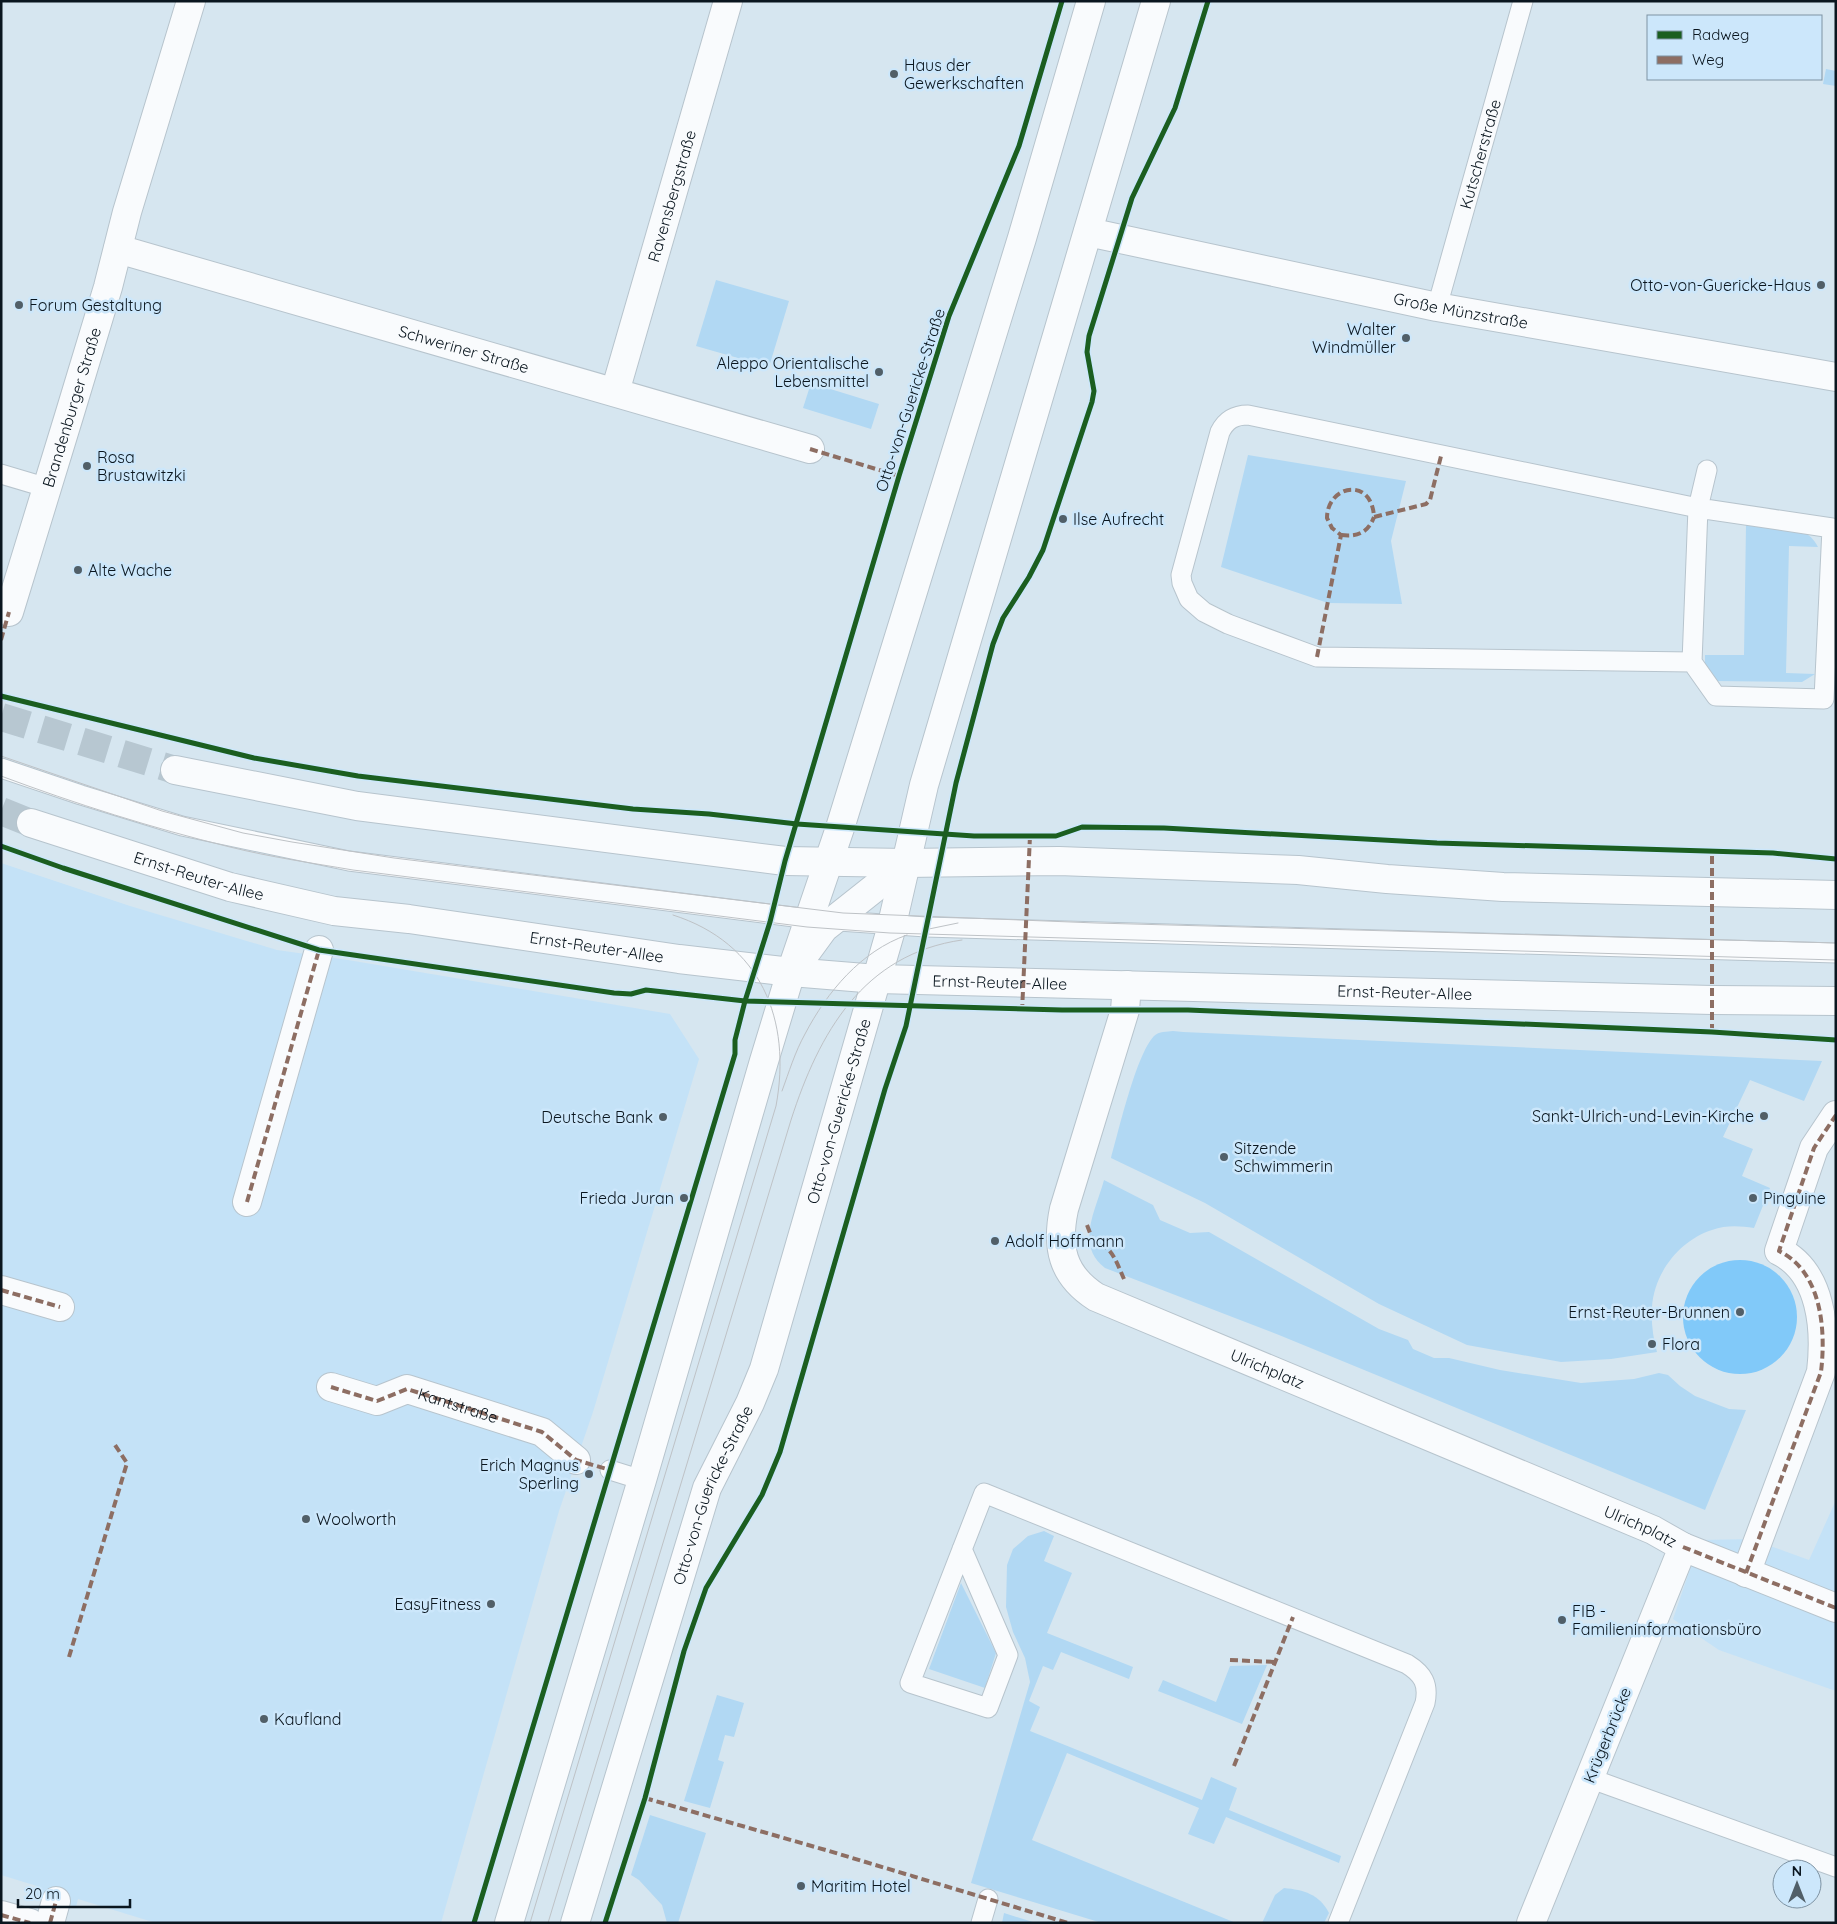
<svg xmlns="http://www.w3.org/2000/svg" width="1837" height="1924" font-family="Quicksand,sans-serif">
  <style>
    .built { fill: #c4e2f7 }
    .green { fill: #b1d8f3 }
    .water { fill: #81c9f9 }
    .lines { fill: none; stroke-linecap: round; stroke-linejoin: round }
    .secondary-tunnel { stroke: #b7c7d1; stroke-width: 28; stroke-dasharray: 28 14; stroke-linecap: butt }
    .service-casing { stroke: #b7c4cd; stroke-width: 21 }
    .pedestrian-casing { stroke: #b7c4cd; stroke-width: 30 }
    .minor-casing { stroke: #b7c4cd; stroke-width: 30 }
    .tertiary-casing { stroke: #b7c4cd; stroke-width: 30 }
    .secondary-casing { stroke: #b7c4cd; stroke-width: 30 }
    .service { stroke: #f9fbfd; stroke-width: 19 }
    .pedestrian { stroke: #f9fbfd; stroke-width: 28 }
    .minor { stroke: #f9fbfd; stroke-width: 28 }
    .tertiary { stroke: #f9fbfd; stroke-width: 28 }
    .secondary { stroke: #f9fbfd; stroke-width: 28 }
    .tram { stroke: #bec2c6; stroke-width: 1 }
    .quiet { stroke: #8d6e63; stroke-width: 4; stroke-dasharray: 8 4; stroke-linecap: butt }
    .cycleway-casing { stroke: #cce7fb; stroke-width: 8 }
    .cycleway { stroke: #1b5e20; stroke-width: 5 }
    .poi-dot { fill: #515f68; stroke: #cce7fb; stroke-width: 2 }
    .labels { text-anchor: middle; stroke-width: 5; stroke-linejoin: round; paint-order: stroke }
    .poi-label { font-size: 16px; fill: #0a161f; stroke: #cce7fb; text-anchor: start }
    .street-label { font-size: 16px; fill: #0a161f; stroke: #cce7fb }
  </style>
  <rect width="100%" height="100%" fill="#d6e6f0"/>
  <!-- built -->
  <g class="built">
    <path d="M 1,863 L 130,906 L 277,950 L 348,960 L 670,1014 L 699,1059 L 593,1412 L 559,1511 L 441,1923 L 156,1923 L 78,1899 L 76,1907 L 35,1895 L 37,1886 L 1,1875 Z"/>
    <path d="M 1836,1500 L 1836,1691 L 1719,1650 L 1673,1619 L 1700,1540 L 1751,1539 L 1809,1560 Z"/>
  </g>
  <!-- green -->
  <g class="green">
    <path d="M 1826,69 L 1836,71 L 1836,86 L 1823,84 Z"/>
    <path d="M 716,280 L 789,301 L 769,367 L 696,346 Z"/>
    <path d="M 811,383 L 879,404 L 871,429 L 803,408 Z"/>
    <path d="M 1248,455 L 1406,481 L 1391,541 L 1402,604 L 1328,603 L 1221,567 Z"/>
    <path d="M 1746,525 C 1769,526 1806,521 1818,547 L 1789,546 L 1786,673 L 1815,674 L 1802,682 L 1715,681 L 1705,671 L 1705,655 L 1744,655 Z"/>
    <path d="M 1173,1031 L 1183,1032 L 1822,1061 L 1804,1101 L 1750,1080 L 1723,1137 L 1753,1149 L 1742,1176 L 1770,1188 L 1754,1228 C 1740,1226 1726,1225 1712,1230 C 1680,1240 1654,1273 1652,1307 C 1651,1322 1653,1338 1657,1352 L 1611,1359 L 1561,1362 L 1467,1345 L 1379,1304 L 1205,1203 L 1111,1158 C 1119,1130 1136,1055 1154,1036 C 1159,1031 1167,1032 1173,1031 Z"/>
    <path d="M 1104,1180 L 1153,1205 L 1160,1220 L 1190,1233 L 1209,1232 L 1379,1329 L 1408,1340 L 1413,1349 L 1434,1358 L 1449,1358 L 1500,1370 L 1581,1383 L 1634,1379 L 1659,1373 L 1668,1375 L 1680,1386 L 1695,1396 L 1729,1409 L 1746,1410 L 1705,1510 L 1279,1335 L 1105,1268 C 1075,1245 1096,1210 1104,1180 Z"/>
    <path d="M 1044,1531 L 1054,1536 L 1044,1561 L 1072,1573 L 1047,1633 L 1133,1667 L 1129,1679 L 1061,1652 L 1053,1670 L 1043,1666 L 1029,1701 L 1040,1707 L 1030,1731 L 1202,1800 L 1211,1777 L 1237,1788 L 1229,1810 L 1341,1856 L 1339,1863 L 1226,1817 L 1214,1844 L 1188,1834 L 1199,1808 L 1067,1753 L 1032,1840 L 1236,1923 L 1102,1923 L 971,1883 L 1030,1682 L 1025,1658 L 1013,1632 L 1006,1607 L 1007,1565 L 1013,1549 L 1028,1536 Z"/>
    <path d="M 961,1583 L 996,1653 L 985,1688 L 929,1669 Z"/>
    <path d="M 1267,1665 L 1242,1724 L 1158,1691 L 1163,1680 L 1216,1702 L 1230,1666 Z"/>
    <path d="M 717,1695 L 744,1703 L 734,1737 L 725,1735 L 718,1760 L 724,1762 L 710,1808 L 684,1801 Z"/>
    <path d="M 650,1815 L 706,1833 L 678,1923 L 667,1923 L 662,1905 L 639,1880 L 631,1875 Z"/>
    <path d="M 1284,1888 C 1304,1890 1319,1894 1329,1913 L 1324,1923 L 1262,1923 L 1275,1895 Z"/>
    <path d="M 1004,1913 L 1036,1923 L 1002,1923 Z"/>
  </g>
  <!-- water -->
  <circle class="water" cx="1740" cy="1317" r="57"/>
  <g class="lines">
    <!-- secondary-tunnel -->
    <g class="secondary-tunnel">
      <path d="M 1,717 L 175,770"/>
      <path d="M 1,811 L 31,823"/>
    </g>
    <defs>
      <g id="service">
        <path id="s1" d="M 1437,307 L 1523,1"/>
        <path d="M 1,474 L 48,488"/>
        <path d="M 1692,662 L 1716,696 L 1824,699 L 1832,528 L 1698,508 L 1248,415 C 1234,415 1226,420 1220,432 L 1181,575 L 1182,583 L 1189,599 L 1204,612 L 1228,624 L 1317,657 L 1692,662 L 1698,508 L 1707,470"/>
        <path d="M 1,768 L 81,795 L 182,826 L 349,861 L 810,919 L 926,927 L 1836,953"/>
        <path d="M 610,1470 L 642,1480"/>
        <path d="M 962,1549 L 1008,1655 L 988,1708 L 910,1683 L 984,1493 L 1407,1664 C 1423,1674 1429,1684 1425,1703 L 1338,1923"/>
        <path d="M 1589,1778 L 1836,1867"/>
        <path d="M 981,1923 L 988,1899"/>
      </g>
      <g id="pedestrian">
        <path d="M 247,1202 L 319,950"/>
        <path d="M 1,1290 L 60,1307"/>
        <path id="s2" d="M 331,1387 L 377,1401 L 407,1389 L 542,1432 L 576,1460"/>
        <path d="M 1683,1547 L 1836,1608"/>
        <path d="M 1746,1573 L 1821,1372 C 1826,1330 1822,1272 1779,1251 L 1814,1148 L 1836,1115"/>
        <path d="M 1,1915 L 30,1923"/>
        <path d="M 50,1923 L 56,1901"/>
      </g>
      <g id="minor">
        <path id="s3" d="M 1088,232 L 1437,307 L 1836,377"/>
        <path id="s4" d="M 118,249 L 810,449"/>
        <path id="s5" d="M 615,392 L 728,1"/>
        <path id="s6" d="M 9,612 L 69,416 L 108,287 L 127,212 L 191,1"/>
        <path id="s7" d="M 1127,985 L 1125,1010 L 1064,1209 C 1056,1247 1062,1275 1096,1297 L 1653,1530 L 1683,1547 L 1531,1923"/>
      </g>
      <g id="tertiary">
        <path d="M 805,954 L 824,928 L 906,863"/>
        <path d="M 509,1923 L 642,1480 L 764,1061 L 791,972 L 840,828 L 1022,238 L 1091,1"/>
        <path id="s8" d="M 575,1923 L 707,1488 L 750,1403 L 764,1369 L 890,933 L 924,785 L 1156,1"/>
      </g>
      <g id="secondary">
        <path d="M 175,770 L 357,806 L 785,861 L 906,863 L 1059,861 L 1298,870 L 1387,879 L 1503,887 L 1836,895"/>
        <path id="s9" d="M 31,823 L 230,887 L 334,911 L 409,919 L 679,959 L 791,972 L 877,979 L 1712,1000 L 1836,1001"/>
      </g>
    </defs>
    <!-- service casing -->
    <use href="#service" class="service-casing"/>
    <!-- pedestrian casing -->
    <use href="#pedestrian" class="pedestrian-casing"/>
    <!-- minor casing -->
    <use href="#minor" class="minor-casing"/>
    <!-- tertiary casing -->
    <use href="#tertiary" class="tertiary-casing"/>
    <!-- secondary casing -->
    <use href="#secondary" class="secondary-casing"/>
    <!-- service -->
    <use href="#service" class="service"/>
    <!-- pedestrian -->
    <use href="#pedestrian" class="pedestrian"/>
    <!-- minor -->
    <use href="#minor" class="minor"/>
    <!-- tertiary -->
    <use href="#tertiary" class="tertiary"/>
    <!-- secondary -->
    <use href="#secondary" class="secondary"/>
    <!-- tram -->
    <g class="tram">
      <path d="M 1,756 L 162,811 L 243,833 L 292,842 L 394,858 L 843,913 L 1096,923 L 1836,943"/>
      <path d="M 1,776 C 76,804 152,828 230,847 C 270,857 312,863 353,870 L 807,927 L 890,933 L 1836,960"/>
      <path d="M 924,930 L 958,923"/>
      <path d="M 782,1091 C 789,1072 795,1052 805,1034 C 827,992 861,951 907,935"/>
      <path d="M 530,1923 L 776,1106 C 792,1020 761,943 673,915"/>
      <path d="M 548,1923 L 791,1120 C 819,1033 863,954 962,940"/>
    </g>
    <!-- quiet -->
    <g class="quiet">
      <path d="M 810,449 L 899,476"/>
      <path d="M 1341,535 C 1357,537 1368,533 1374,517"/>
      <path d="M 1,640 L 9,612"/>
      <path d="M 1317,657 L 1341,535 L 1332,528 L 1327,518 C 1327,485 1372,476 1374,517 L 1426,504 L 1430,500 L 1441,456"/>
      <path d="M 1022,1012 L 1030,836 L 1033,836"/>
      <path d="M 1712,1032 L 1712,851"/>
      <path d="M 247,1202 L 319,950"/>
      <path d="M 1087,1225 L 1092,1238 C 1113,1248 1115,1259 1124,1279"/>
      <path d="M 1,1290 L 60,1307"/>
      <path d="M 331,1387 L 377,1401 L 407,1389 L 542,1432 L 576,1460 L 610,1470"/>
      <path d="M 1683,1547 L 1836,1608"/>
      <path d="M 1746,1573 L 1821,1372 C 1826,1330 1822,1272 1779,1251 L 1814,1148 L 1836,1115"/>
      <path d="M 69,1657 L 127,1463 L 115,1445"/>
      <path d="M 1230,1660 L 1275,1662"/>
      <path d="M 1234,1766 L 1293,1617"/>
      <path d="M 645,1798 L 829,1851 L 1068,1923"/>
      <path d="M 1,1915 L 30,1923"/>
      <path d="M 50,1923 L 56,1901"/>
    </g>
    <defs>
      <g id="cycleway">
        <path d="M 1,696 L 254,758 L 358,776 L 633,809 L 709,814 L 797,824 L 974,836 L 1056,836 L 1082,827 L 1164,828 L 1437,843 L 1773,853 L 1836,859"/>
        <path d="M 1,846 L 63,868 L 319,950 L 614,993 L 631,994 L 646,990 L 745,1001 L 1062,1010 L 1188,1010 L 1712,1032 L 1836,1040"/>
        <path d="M 474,1923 L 735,1054 L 735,1040 L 745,1001 L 770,922 L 785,861 L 899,476 L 949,316 L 1019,146 L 1062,1"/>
        <path d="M 605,1923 L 645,1798 L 684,1651 L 706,1588 L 762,1495 L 780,1452 L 885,1089 L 906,1026 L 956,783 L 993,644 L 1003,618 L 1029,577 L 1043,550 L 1092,402 L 1094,391 L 1087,352 L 1089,336 L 1132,198 L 1175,108 L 1208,1"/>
      </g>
    </defs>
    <!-- cycleway casing -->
    <use href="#cycleway" class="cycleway-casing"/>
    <!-- cycleway -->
    <use href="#cycleway" class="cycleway"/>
  </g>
  <!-- markers -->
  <g class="poi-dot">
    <circle cx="894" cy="74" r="5"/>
    <circle cx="1821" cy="285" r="5"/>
    <circle cx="19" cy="305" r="5"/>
    <circle cx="1406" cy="338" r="5"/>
    <circle cx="879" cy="372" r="5"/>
    <circle cx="87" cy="466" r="5"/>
    <circle cx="1063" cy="519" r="5"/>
    <circle cx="78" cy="570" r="5"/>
    <circle cx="1764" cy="1116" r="5"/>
    <circle cx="663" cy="1117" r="5"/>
    <circle cx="1224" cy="1157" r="5"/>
    <circle cx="684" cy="1198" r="5"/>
    <circle cx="1753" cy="1198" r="5"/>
    <circle cx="995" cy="1241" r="5"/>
    <circle cx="1740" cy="1312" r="5"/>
    <circle cx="1652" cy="1344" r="5"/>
    <circle cx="589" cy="1474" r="5"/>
    <circle cx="306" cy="1519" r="5"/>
    <circle cx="491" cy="1604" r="5"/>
    <circle cx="1562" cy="1620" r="5"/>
    <circle cx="264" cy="1719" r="5"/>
    <circle cx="801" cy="1886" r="5"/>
  </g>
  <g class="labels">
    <!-- poi labels -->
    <g class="poi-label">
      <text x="904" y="71">Haus der<tspan x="904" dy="18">Gewerkschaften</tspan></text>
      <text x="1811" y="291" text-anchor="end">Otto-von-Guericke-Haus</text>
      <text x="29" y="311">Forum Gestaltung</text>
      <text x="1396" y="335" text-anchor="end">Walter<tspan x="1396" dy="18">Windmüller</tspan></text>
      <text x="869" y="369" text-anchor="end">Aleppo Orientalische<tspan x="869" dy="18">Lebensmittel</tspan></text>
      <text x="97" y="463">Rosa<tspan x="97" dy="18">Brustawitzki</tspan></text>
      <text x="1073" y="525">Ilse Aufrecht</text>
      <text x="88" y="576">Alte Wache</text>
      <text x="1754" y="1122" text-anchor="end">Sankt-Ulrich-und-Levin-Kirche</text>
      <text x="653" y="1123" text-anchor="end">Deutsche Bank</text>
      <text x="1234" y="1154">Sitzende<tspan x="1234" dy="18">Schwimmerin</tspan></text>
      <text x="674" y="1204" text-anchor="end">Frieda Juran</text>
      <text x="1763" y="1204">Pinguine</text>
      <text x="1005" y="1247">Adolf Hoffmann</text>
      <text x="1730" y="1318" text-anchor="end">Ernst-Reuter-Brunnen</text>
      <text x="1662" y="1350">Flora</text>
      <text x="579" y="1471" text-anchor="end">Erich Magnus<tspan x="579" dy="18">Sperling</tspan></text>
      <text x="316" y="1525">Woolworth</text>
      <text x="481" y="1610" text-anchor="end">EasyFitness</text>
      <text x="1572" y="1617">FIB -<tspan x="1572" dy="18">Familieninformationsbüro</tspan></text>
      <text x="274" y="1725">Kaufland</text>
      <text x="811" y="1892">Maritim Hotel</text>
    </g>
    <!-- street labels -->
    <g class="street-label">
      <text dy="6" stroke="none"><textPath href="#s1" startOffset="159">Kutscherstraße</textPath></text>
      <text dy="6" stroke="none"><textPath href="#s5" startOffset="204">Ravensbergstraße</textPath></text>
      <text dy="6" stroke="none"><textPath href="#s3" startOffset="381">Große Münzstraße</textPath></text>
      <text dy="6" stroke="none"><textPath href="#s4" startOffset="360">Schweriner Straße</textPath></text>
      <text transform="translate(910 400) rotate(-72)" y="6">Otto-von-Guericke-Straße</text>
      <text dy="6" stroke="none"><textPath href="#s6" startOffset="214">Brandenburger Straße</textPath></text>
      <text dy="6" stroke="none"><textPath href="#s9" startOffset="176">Ernst-Reuter-Allee</textPath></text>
      <text dy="6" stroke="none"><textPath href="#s9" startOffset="581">Ernst-Reuter-Allee</textPath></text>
      <text dy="6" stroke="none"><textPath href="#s9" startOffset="986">Ernst-Reuter-Allee</textPath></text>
      <text dy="6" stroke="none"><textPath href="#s9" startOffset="1391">Ernst-Reuter-Allee</textPath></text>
      <text dy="6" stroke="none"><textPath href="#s8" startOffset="855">Otto-von-Guericke-Straße</textPath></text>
      <text dy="6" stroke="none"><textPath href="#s7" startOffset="520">Ulrichplatz</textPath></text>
      <text dy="6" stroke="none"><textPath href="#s2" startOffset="134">Kantstraße</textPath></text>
      <text dy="6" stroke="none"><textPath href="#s8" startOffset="450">Otto-von-Guericke-Straße</textPath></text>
      <text dy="6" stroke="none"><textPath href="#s7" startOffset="925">Ulrichplatz</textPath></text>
      <text transform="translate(1607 1735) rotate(-68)" y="6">Krügerbrücke</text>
    </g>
  </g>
  <!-- border -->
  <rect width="1837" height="1924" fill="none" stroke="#0a161f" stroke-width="5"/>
  <!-- legend -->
  <rect x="1647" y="15" width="175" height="65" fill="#cce7fb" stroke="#7e93a3"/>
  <rect x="1657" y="31" width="25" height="8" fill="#1b5e20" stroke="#7e93a3"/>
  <text x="1692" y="40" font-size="15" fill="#0a161f">Radweg</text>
  <rect x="1657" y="56" width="25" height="8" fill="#8d6e63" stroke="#7e93a3"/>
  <text x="1692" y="65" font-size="15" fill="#0a161f">Weg</text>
  <!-- north arrow -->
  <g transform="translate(1797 1884)"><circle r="24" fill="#cce7fb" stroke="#7e93a3"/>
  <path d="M0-4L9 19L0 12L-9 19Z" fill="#515f68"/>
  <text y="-8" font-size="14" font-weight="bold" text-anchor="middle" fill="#0a161f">N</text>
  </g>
  <!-- scale -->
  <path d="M18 1899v8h112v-8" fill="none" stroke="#0a161f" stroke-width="2.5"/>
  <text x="25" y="1899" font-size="15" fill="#0a161f" stroke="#cce7fb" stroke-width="4" paint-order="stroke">20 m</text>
</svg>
